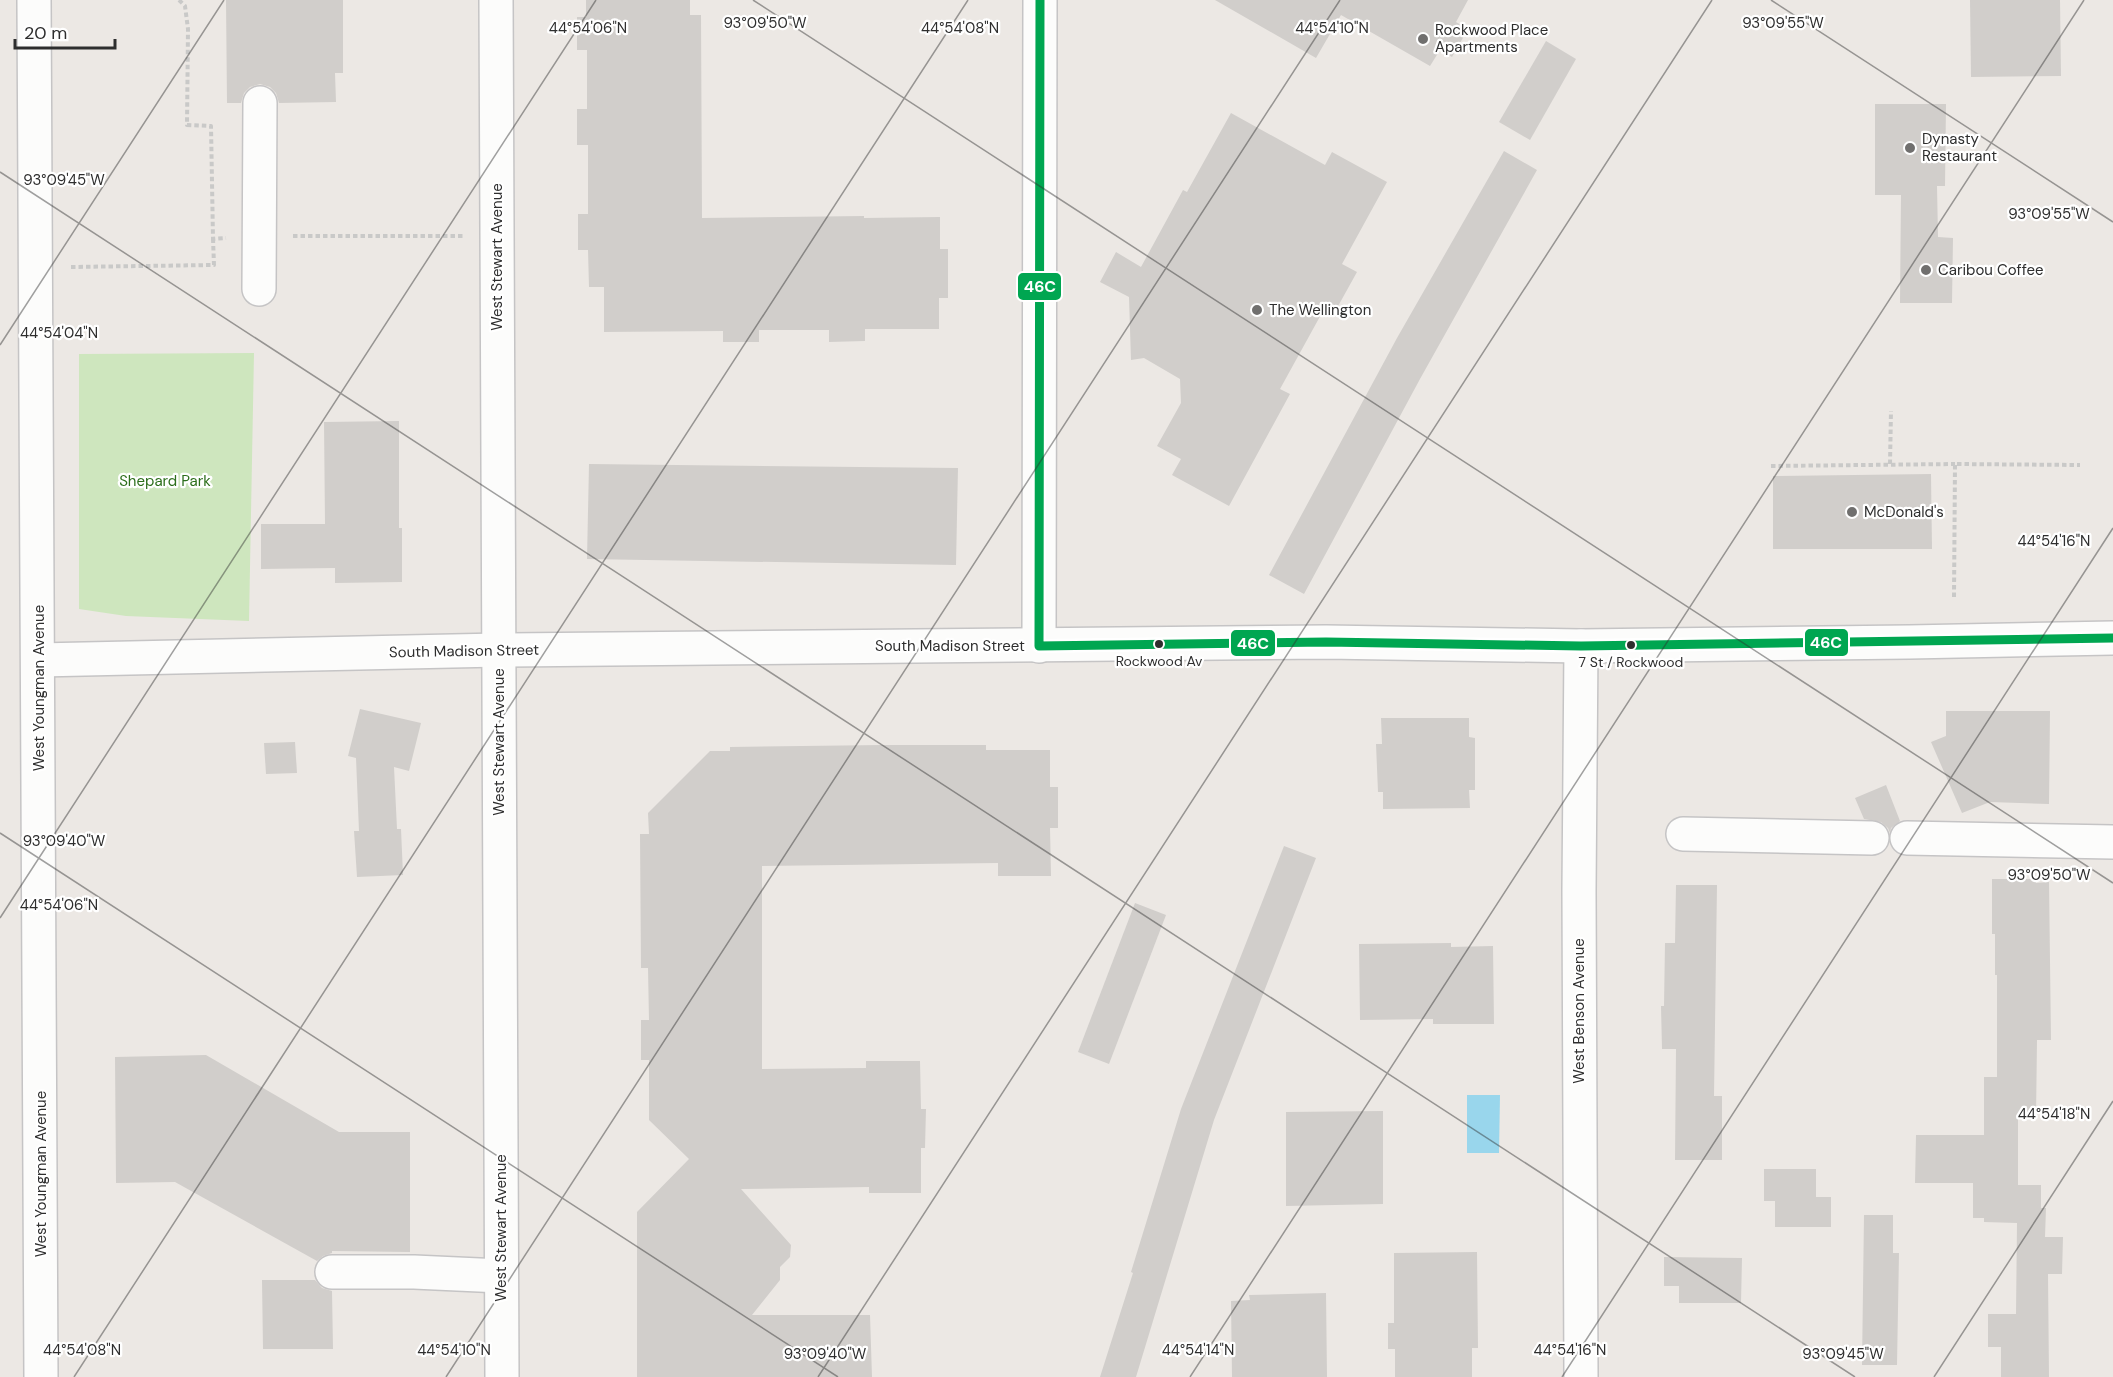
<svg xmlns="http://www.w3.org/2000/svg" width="2113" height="1377" font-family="'DM Sans',sans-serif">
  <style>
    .green { fill: #cee6be }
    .water { fill: #99d6ec }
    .building { fill: #d1cecb }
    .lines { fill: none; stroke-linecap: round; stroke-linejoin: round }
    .minor-casing { stroke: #c5c4c5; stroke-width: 36 }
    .path { stroke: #c9c9c8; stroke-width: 4; stroke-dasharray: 4.5 3; stroke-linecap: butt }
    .minor { stroke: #fcfcfb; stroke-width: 33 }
    .bus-1-casing { stroke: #fff; stroke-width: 14 }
    .bus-1 { stroke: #00a651; stroke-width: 9 }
    .ticks { fill: none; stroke: #2e2e2e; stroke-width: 1.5; stroke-opacity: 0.45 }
    .poi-dot { fill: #706f6e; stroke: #fff; stroke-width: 2 }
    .bus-dot { fill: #2e2e2e; stroke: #fff; stroke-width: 2 }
    .labels { text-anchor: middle; stroke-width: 4.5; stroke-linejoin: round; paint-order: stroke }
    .bus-label { font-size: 14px; fill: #2e2e2e; stroke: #fff }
    .poi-label { font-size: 15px; fill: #2e2e2e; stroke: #fff; text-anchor: start }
    .street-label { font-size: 15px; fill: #2e2e2e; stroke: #fff }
    .park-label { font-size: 15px; fill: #2c6e1b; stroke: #fff }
    .ticks-label { font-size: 15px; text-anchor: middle; fill: #2e2e2e; stroke: #fff; stroke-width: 4.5; stroke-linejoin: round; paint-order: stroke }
    .line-badge { stroke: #fff; stroke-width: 2 }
    .badge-label { font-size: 16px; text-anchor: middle; font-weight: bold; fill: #fff }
  </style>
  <rect width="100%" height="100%" fill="#ece8e4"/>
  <!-- green -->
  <path class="green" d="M 254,353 L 249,621 L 126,616 L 79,609 L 79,354 Z"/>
  <!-- water -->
  <path class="water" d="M 1467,1095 L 1500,1095 L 1499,1153 L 1467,1153 Z"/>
  <!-- building -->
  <g class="building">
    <path d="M 226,0 L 343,0 L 343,73 L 335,73 L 336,102 L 279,103 L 276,93 L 270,87 L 260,84 L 250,87 L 244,93 L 241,103 L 227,103 Z"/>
    <path d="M 586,0 L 690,0 L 690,15 L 701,15 L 702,218 L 864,216 L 864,218 L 940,217 L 940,249 L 948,249 L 948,298 L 939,298 L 939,329 L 865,329 L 865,341 L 829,342 L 829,330 L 759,330 L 759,342 L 723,342 L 723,331 L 604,332 L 604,287 L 589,287 L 588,250 L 578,250 L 578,214 L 588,214 L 588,145 L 577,145 L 577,109 L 587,109 L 587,50 L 577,50 L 577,17 L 586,17 Z"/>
    <path d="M 1215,0 L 1468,0 L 1456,22 L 1468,29 L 1452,57 L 1440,50 L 1430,66 L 1341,15 L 1316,58 Z"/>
    <path d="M 1970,0 L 2060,0 L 2061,76 L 1971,77 Z"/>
    <path d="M 1546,41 L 1576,59 L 1530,140 L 1499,122 Z"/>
    <path d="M 1875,104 L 1946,104 L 1945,186 L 1937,186 L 1938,237 L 1953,238 L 1952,303 L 1900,303 L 1901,195 L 1875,195 Z"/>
    <path d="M 1231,113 L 1325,165 L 1332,152 L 1387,182 L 1342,264 L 1357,272 L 1332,317 L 1323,311 L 1280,389 L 1290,394 L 1229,506 L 1172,475 L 1181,459 L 1157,446 L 1181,403 L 1180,379 L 1144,358 L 1131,360 L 1129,297 L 1100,282 L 1116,252 L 1141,267 L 1183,190 L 1187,192 Z"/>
    <path d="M 1504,151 L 1537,170 L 1420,379 L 1304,594 L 1269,575 L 1397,338 Z"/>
    <path d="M 399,421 L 399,528 L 402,528 L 402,582 L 335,583 L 335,568 L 261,569 L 261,524 L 325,524 L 324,422 Z"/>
    <path d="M 589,464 L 958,468 L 956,565 L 587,559 Z"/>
    <path d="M 1931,474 L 1932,549 L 1773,549 L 1773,476 Z"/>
    <path d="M 360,709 L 421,723 L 409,771 L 394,767 L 397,829 L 401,829 L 403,875 L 357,877 L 354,831 L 359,831 L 356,758 L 348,756 Z"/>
    <path d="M 1946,711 L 2050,711 L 2049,804 L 1990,802 L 1962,813 L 1931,742 L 1946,736 Z"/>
    <path d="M 1381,718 L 1469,718 L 1469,737 L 1475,738 L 1475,790 L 1469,790 L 1470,808 L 1383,809 L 1383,792 L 1378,792 L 1376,744 L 1382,744 Z"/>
    <path d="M 295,742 L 297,773 L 266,774 L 264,743 Z"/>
    <path d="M 882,745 L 986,745 L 986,750 L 1050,750 L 1050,787 L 1058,787 L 1058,828 L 1050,828 L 1051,876 L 998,876 L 998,863 L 762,866 L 762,1069 L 866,1068 L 866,1061 L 920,1061 L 921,1109 L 926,1109 L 925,1148 L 921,1148 L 921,1193 L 869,1193 L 869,1187 L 741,1189 L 791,1245 L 790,1257 L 780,1267 L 780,1280 L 752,1315 L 870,1315 L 872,1377 L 637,1377 L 637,1212 L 689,1159 L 649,1120 L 649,1060 L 641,1060 L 641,1020 L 649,1020 L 648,968 L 641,968 L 640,834 L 649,834 L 648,813 L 710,751 L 730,751 L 730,747 Z"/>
    <path d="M 1886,785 L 1900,821 L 1891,828 L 1890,833 L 1888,828 L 1881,822 L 1864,819 L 1855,798 Z"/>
    <path d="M 1284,846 L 1316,858 L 1214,1120 L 1136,1377 L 1100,1377 L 1133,1273 L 1131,1272 L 1181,1109 Z"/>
    <path d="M 1992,879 L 2036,879 L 2036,883 L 2049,882 L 2051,1040 L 2037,1040 L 2036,1118 L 2018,1118 L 2018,1185 L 2041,1185 L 2041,1208 L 2046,1208 L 2045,1237 L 2063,1237 L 2062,1274 L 2048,1274 L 2049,1377 L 2001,1377 L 2001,1347 L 1988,1347 L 1988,1314 L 2016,1314 L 2017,1223 L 1984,1222 L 1984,1218 L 1973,1218 L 1973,1183 L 1915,1183 L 1916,1135 L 1984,1135 L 1984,1077 L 1997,1077 L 1997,975 L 1995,975 L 1995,934 L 1992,934 Z"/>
    <path d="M 1676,885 L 1717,885 L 1714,1096 L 1722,1096 L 1722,1160 L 1675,1160 L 1676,1049 L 1662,1049 L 1661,1006 L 1664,1006 L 1665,943 L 1675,943 Z"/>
    <path d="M 1135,903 L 1166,915 L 1109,1064 L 1078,1052 Z"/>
    <path d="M 1451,943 L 1451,947 L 1493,946 L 1494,1024 L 1433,1024 L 1433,1019 L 1360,1020 L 1359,944 Z"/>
    <path d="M 206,1055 L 339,1132 L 410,1132 L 410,1252 L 332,1251 L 332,1253 L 323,1256 L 317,1261 L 175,1182 L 116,1183 L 115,1057 Z"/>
    <path d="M 1383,1111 L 1383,1204 L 1286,1206 L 1286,1112 Z"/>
    <path d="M 1764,1169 L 1816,1169 L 1816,1197 L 1831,1197 L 1831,1227 L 1775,1227 L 1775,1201 L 1764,1201 Z"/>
    <path d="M 1864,1215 L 1893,1215 L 1893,1253 L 1899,1253 L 1897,1365 L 1862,1365 Z"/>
    <path d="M 1477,1252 L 1478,1348 L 1472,1348 L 1472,1377 L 1395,1377 L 1395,1349 L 1388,1349 L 1388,1323 L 1394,1323 L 1394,1253 Z"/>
    <path d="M 1664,1257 L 1742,1258 L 1741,1303 L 1679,1303 L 1679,1286 L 1664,1286 Z"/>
    <path d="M 262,1280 L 315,1280 L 322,1288 L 332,1291 L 333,1349 L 263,1349 Z"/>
    <path d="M 1326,1293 L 1327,1377 L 1232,1377 L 1231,1301 L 1250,1300 L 1249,1295 Z"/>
  </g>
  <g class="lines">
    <defs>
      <g id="minor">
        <path d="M 34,0 L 41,1377"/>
        <path d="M 496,0 L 502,1377"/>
        <path d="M 259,289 L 260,103"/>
        <path d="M 1039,646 L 1040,0"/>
        <path d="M 1581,646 L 1579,891 L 1581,1377"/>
        <path d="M 39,660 L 499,650 L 1326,642 L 1581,646 L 1909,642 L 2113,638"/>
        <path d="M 1683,834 L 1872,838"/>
        <path d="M 1907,838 L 2113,842"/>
        <path d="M 332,1272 L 414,1272 L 501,1276"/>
      </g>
    </defs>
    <!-- minor casing -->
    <use href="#minor" class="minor-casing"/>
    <!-- path -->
    <g class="path">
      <path d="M 179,0 L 185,6 L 188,29 L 187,125 L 211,126 L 213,239 L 226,238"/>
      <path d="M 293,236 L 463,236"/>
      <path d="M 71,267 L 214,265 L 213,239"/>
      <path d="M 1890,464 L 1891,411"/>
      <path d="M 1771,466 L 1955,464"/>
      <path d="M 1954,597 L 1955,464 L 2080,465"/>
    </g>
    <!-- minor -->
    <use href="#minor" class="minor"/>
    <defs>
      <path id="bus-1" d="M 1040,0 L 1039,646 L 1326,642 L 1581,646 L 2113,638"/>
    </defs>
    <!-- bus-1 casing -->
    <use href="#bus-1" class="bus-1-casing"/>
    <!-- bus-1 -->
    <use href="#bus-1" class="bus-1"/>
  </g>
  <!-- ticks -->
  <path class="ticks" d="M 753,0 L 2113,883M 1771,0 L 2113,222M 0,172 L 1855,1377M 0,345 L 224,0M 0,833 L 838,1377M 0,918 L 596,0M 74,1377 L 968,0M 446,1377 L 1340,0M 818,1377 L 1712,0M 1190,1377 L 2084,0M 1562,1377 L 2113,528M 1934,1377 L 2113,1101"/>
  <!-- markers -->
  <g class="poi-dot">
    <circle cx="1423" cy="39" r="6"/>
    <circle cx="1910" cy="148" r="6"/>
    <circle cx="1926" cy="270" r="6"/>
    <circle cx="1257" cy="310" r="6"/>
    <circle cx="1852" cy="512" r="6"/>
  </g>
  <g class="bus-dot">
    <circle cx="1159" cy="644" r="5"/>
    <circle cx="1631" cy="645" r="5"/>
  </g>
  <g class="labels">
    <!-- bus labels -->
    <g class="bus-label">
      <text x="1159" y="666">Rockwood Av</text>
      <text x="1631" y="667">7 St / Rockwood</text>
    </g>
    <!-- poi labels -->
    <g class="poi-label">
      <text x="1435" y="35">Rockwood Place<tspan x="1435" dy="17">Apartments</tspan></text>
      <text x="1922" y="144">Dynasty<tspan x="1922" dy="17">Restaurant</tspan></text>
      <text x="1938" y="275">Caribou Coffee</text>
      <text x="1269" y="315">The Wellington</text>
      <text x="1864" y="517">McDonald's</text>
    </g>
    <!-- street labels -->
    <g class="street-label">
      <text transform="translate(497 257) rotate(-90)" y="5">West Stewart Avenue</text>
      <text x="950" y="651">South Madison Street</text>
      <text transform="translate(464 651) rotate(-1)" y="5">South Madison Street</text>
      <text transform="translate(39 688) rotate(-90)" y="5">West Youngman Avenue</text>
      <text transform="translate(499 742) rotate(-90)" y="5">West Stewart Avenue</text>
      <text transform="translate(1579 1011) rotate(-90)" y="5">West Benson Avenue</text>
      <text transform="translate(41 1174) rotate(-90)" y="5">West Youngman Avenue</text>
      <text transform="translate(501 1228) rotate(-90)" y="5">West Stewart Avenue</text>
    </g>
    <!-- park labels -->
    <g class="park-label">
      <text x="165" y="486">Shepard Park</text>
    </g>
  </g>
  <g class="ticks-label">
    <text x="1783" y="28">93°09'55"W</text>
    <text x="765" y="28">93°09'50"W</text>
    <text x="588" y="33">44°54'06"N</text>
    <text x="960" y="33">44°54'08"N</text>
    <text x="1332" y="33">44°54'10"N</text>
    <text x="64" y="185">93°09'45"W</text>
    <text x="2049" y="219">93°09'55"W</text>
    <text x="59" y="338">44°54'04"N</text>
    <text x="2054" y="546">44°54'16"N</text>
    <text x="64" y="846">93°09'40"W</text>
    <text x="2049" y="880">93°09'50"W</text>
    <text x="59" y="910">44°54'06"N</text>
    <text x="2054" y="1119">44°54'18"N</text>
    <text x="82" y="1355">44°54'08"N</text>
    <text x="454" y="1355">44°54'10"N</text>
    <text x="1198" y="1355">44°54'14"N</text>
    <text x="1570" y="1355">44°54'16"N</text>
    <text x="825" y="1359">93°09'40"W</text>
    <text x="1843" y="1359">93°09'45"W</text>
  </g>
  <g class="line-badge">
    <rect x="1017" y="272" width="45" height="29" rx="6" fill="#00a651"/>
    <rect x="1804" y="628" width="45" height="29" rx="6" fill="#00a651"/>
    <rect x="1230" y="629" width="46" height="28" rx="6" fill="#00a651"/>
  </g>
  <g class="badge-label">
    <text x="1040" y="292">46C</text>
    <text x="1826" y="648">46C</text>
    <text x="1253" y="649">46C</text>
  </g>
  <!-- scale -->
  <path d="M15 39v9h100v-9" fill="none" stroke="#2e2e2e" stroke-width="3"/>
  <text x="24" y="39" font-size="18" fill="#2e2e2e" stroke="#ffffff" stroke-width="4.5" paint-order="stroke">20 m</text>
</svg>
